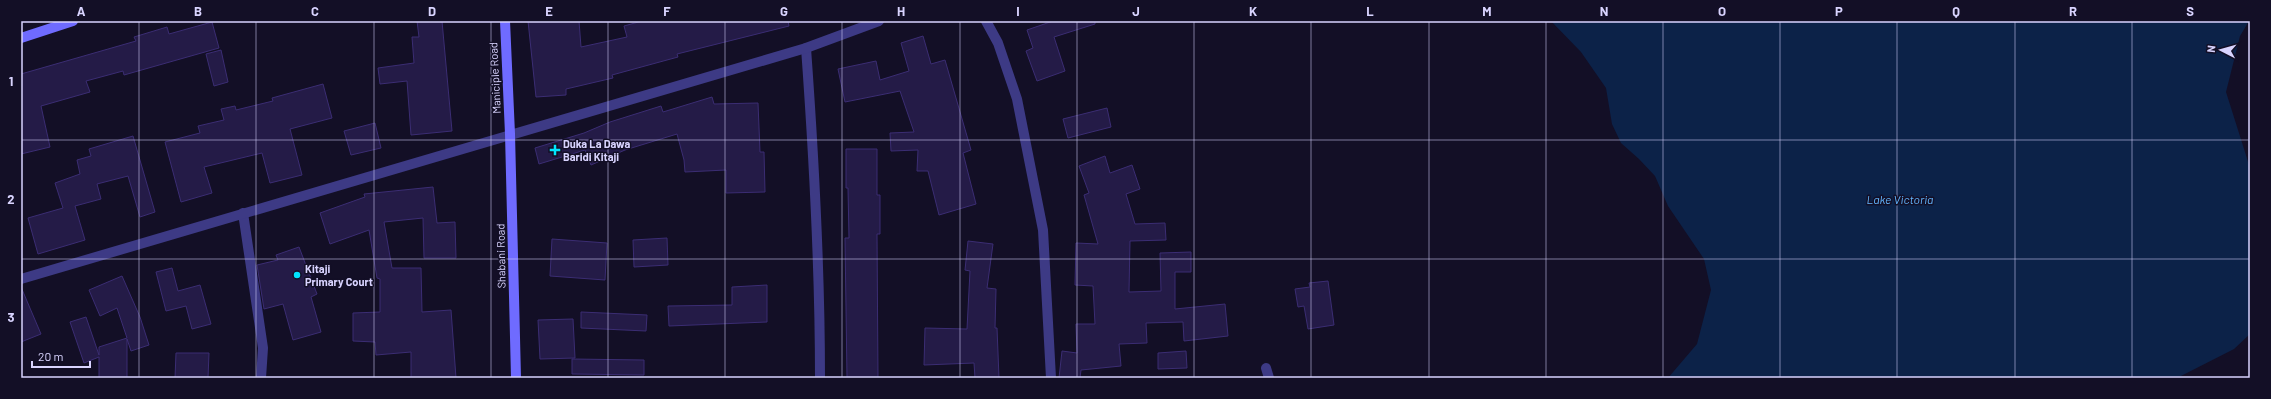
<svg xmlns="http://www.w3.org/2000/svg" width="2271" height="399" font-family="Barlow,sans-serif">
  <style>
    .water { fill: #0c2248 }
    .building { fill: #241b47; stroke: #3b2d73 }
    .lines { fill: none; stroke-linecap: round; stroke-linejoin: round }
    .street { stroke: #3d3a85; stroke-width: 10 }
    .secondary { stroke: #6f6bff; stroke-width: 10 }
    .grid { fill: none; stroke: #d9d4ff; stroke-width: 1; stroke-opacity: 0.55 }
    .poi-dot { fill: #00e5ff; stroke: #130f26; stroke-width: 1.5 }
    .labels { text-anchor: middle; stroke-width: 3; stroke-linejoin: round; paint-order: stroke }
    .street-label { font-size: 11px; fill: #d9d4ff; stroke: #130f26 }
    .poi-label { font-size: 11px; font-weight: bold; fill: #d9d4ff; stroke: #130f26; text-anchor: start }
    .water-label { font-size: 12px; font-style: italic; fill: #62b6ff; stroke: #130f26 }
    .neatline { fill: none; stroke: #d9d4ff; stroke-width: 1.5 }
    .grid-label { font-size: 13px; text-anchor: middle; font-weight: bold; fill: #d9d4ff }
  </style>
  <rect width="100%" height="100%" fill="#130f26"/>
  <!-- water -->
  <path class="water" d="M 1551,21 L 2249,21 L 2240,36 L 2226,92 L 2250,168 L 2250,334 L 2234,349 L 2177,378 L 1668,378 L 1697,344 L 1711,290 L 1704,259 L 1668,206 L 1655,176 L 1639,159 L 1621,143 L 1612,124 L 1606,88 L 1581,52 Z"/>
  <!-- building -->
  <g class="building">
    <path d="M 417,21 L 442,21 L 452,131 L 411,135 L 407,81 L 380,84 L 378,68 L 414,63 L 412,37 L 419,37 Z"/>
    <path d="M 528,21 L 579,21 L 581,47 L 627,37 L 624,26 L 642,21 L 788,21 L 789,26 L 677,54 L 678,57 L 612,75 L 613,78 L 566,89 L 566,95 L 536,97 Z"/>
    <path d="M 1053,21 L 1095,21 L 1095,24 L 1054,37 L 1065,71 L 1037,81 L 1026,51 L 1033,48 L 1027,30 Z"/>
    <path d="M 212,22 L 219,48 L 124,75 L 123,71 L 86,81 L 90,92 L 41,106 L 50,147 L 21,154 L 21,74 L 136,41 L 134,37 L 167,27 L 169,34 Z"/>
    <path d="M 923,36 L 931,64 L 945,60 L 971,150 L 963,153 L 976,204 L 939,215 L 928,171 L 917,171 L 918,150 L 891,151 L 890,133 L 914,132 L 900,91 L 845,102 L 838,69 L 876,61 L 880,80 L 909,71 L 901,43 Z"/>
    <path d="M 221,50 L 228,82 L 214,86 L 206,54 Z"/>
    <path d="M 323,84 L 332,118 L 290,129 L 302,175 L 270,183 L 262,153 L 204,167 L 212,193 L 181,202 L 165,142 L 200,133 L 198,126 L 224,120 L 221,109 L 235,106 L 236,110 L 273,101 L 272,98 Z"/>
    <path d="M 712,97 L 714,104 L 758,103 L 760,152 L 764,152 L 765,192 L 726,193 L 726,170 L 685,172 L 684,160 L 677,134 L 625,150 L 591,165 L 585,150 L 539,164 L 535,148 L 584,133 L 610,122 L 661,106 L 663,112 Z"/>
    <path d="M 1107,108 L 1111,127 L 1068,138 L 1063,119 Z"/>
    <path d="M 375,123 L 381,148 L 351,155 L 344,131 Z"/>
    <path d="M 133,136 L 155,212 L 140,217 L 128,176 L 97,184 L 101,199 L 75,206 L 85,240 L 38,254 L 28,218 L 63,208 L 55,183 L 80,174 L 77,160 L 91,156 L 89,149 Z"/>
    <path d="M 846,149 L 877,149 L 877,195 L 880,195 L 880,234 L 877,234 L 878,378 L 847,378 L 845,238 L 849,238 L 848,188 L 846,188 Z"/>
    <path d="M 1105,156 L 1110,173 L 1132,165 L 1140,189 L 1126,194 L 1135,224 L 1165,223 L 1166,240 L 1130,241 L 1129,292 L 1161,291 L 1160,253 L 1191,252 L 1191,272 L 1175,272 L 1175,309 L 1225,304 L 1228,336 L 1184,341 L 1183,322 L 1146,323 L 1147,343 L 1119,344 L 1121,366 L 1081,370 L 1080,378 L 1059,378 L 1062,351 L 1077,353 L 1076,324 L 1095,324 L 1093,286 L 1075,285 L 1076,243 L 1098,244 L 1084,195 L 1089,193 L 1079,166 Z"/>
    <path d="M 433,187 L 437,223 L 455,222 L 456,258 L 424,258 L 423,218 L 384,222 L 392,268 L 421,268 L 422,312 L 451,310 L 456,378 L 411,378 L 411,352 L 376,355 L 375,342 L 353,341 L 353,313 L 380,312 L 380,279 L 377,278 L 369,230 L 330,244 L 320,213 L 365,197 L 364,194 Z"/>
    <path d="M 667,238 L 668,265 L 634,267 L 633,240 Z"/>
    <path d="M 552,239 L 607,243 L 605,280 L 550,276 Z"/>
    <path d="M 968,241 L 993,244 L 987,288 L 996,289 L 995,328 L 997,328 L 999,378 L 975,378 L 974,363 L 924,365 L 925,328 L 967,329 L 970,271 L 965,270 Z"/>
    <path d="M 299,247 L 317,294 L 311,297 L 321,332 L 293,340 L 283,304 L 264,309 L 257,265 L 278,260 L 276,255 Z"/>
    <path d="M 172,268 L 178,291 L 200,285 L 211,324 L 192,329 L 186,306 L 166,311 L 156,272 Z"/>
    <path d="M 122,276 L 140,317 L 149,345 L 131,351 L 127,339 L 127,378 L 99,378 L 99,357 L 84,363 L 70,322 L 86,317 L 99,355 L 99,347 L 127,338 L 117,308 L 100,316 L 89,290 Z"/>
    <path d="M 1328,281 L 1334,325 L 1308,329 L 1304,306 L 1298,307 L 1295,289 L 1310,287 L 1309,283 Z"/>
    <path d="M 767,285 L 767,322 L 669,326 L 668,306 L 732,305 L 732,287 Z"/>
    <path d="M 21,287 L 41,334 L 21,342 Z"/>
    <path d="M 581,312 L 647,315 L 646,331 L 581,328 Z"/>
    <path d="M 573,319 L 575,358 L 540,359 L 538,320 Z"/>
    <path d="M 1186,351 L 1187,368 L 1158,369 L 1158,353 Z"/>
    <path d="M 176,353 L 209,353 L 208,378 L 175,378 Z"/>
    <path d="M 572,359 L 644,360 L 644,375 L 572,374 Z"/>
  </g>
  <g class="lines">
    <!-- street -->
    <g class="street">
      <path d="M 986,21 L 998,43 L 1017,99 L 1043,230 L 1051,378"/>
      <path d="M 806,48 C 814,158 820,268 820,378"/>
      <path d="M 243,213 L 263,348 L 261,378"/>
      <path d="M 21,279 L 806,48 L 879,21"/>
      <path d="M 1266,368 L 1269,378"/>
    </g>
    <!-- secondary -->
    <g class="secondary">
      <path d="M 505,21 L 510,134 L 516,378"/>
      <path d="M 21,38 L 73,21"/>
    </g>
  </g>
  <!-- grid -->
  <path class="grid" d="M 139,21 L 139,378M 256,21 L 256,378M 374,21 L 374,378M 491,21 L 491,378M 608,21 L 608,378M 725,21 L 725,378M 842,21 L 842,378M 960,21 L 960,378M 1077,21 L 1077,378M 1194,21 L 1194,378M 1311,21 L 1311,378M 1429,21 L 1429,378M 1546,21 L 1546,378M 1663,21 L 1663,378M 1780,21 L 1780,378M 1897,21 L 1897,378M 2015,21 L 2015,378M 2132,21 L 2132,378M 21,140 L 2250,140M 21,259 L 2250,259"/>
  <!-- markers -->
  <g class="poi-dot">
    <path d="M553 144h4v4h4v4h-4v4h-4v-4h-4v-4h4z"/>
    <circle cx="297" cy="275" r="4"/>
  </g>
  <g class="labels">
    <!-- street labels -->
    <g class="street-label">
      <text transform="translate(495 78) rotate(-93)" y="4">Maniciple Road</text>
      <text transform="translate(501 256) rotate(-91)" y="4">Shabani Road</text>
    </g>
    <!-- poi labels -->
    <g class="poi-label">
      <text x="563" y="148">Duka La Dawa<tspan x="563" dy="13">Baridi Kitaji</tspan></text>
      <text x="305" y="273">Kitaji<tspan x="305" dy="13">Primary Court</tspan></text>
    </g>
    <!-- water labels -->
    <g class="water-label">
      <text x="1900" y="204">Lake Victoria</text>
    </g>
  </g>
  <!-- border -->
  <rect width="2271" height="399" fill="none" stroke="#130f26" stroke-width="44"/>
  <!-- north arrow -->
  <g transform="translate(2221 50) rotate(276)" stroke="#130f26" stroke-width="3" paint-order="stroke">
  <path d="M0-3L7 15L0 10L-7 15Z" fill="#d9d4ff"/>
  <text y="-6" font-size="11" font-weight="bold" text-anchor="middle" fill="#d9d4ff">N</text>
  </g>
  <!-- scale -->
  <path d="M32 361v6h58v-6" fill="none" stroke="#d9d4ff" stroke-width="2"/>
  <text x="38" y="361" font-size="12" fill="#d9d4ff" stroke="#130f26" stroke-width="3" paint-order="stroke">20 m</text>
  <rect x="22" y="22" width="2227" height="355" class="neatline"/>
  <g class="grid-label">
    <text x="81" y="16">A</text>
    <text x="198" y="16">B</text>
    <text x="315" y="16">C</text>
    <text x="432" y="16">D</text>
    <text x="549" y="16">E</text>
    <text x="667" y="16">F</text>
    <text x="784" y="16">G</text>
    <text x="901" y="16">H</text>
    <text x="1018" y="16">I</text>
    <text x="1136" y="16">J</text>
    <text x="1253" y="16">K</text>
    <text x="1370" y="16">L</text>
    <text x="1487" y="16">M</text>
    <text x="1604" y="16">N</text>
    <text x="1722" y="16">O</text>
    <text x="1839" y="16">P</text>
    <text x="1956" y="16">Q</text>
    <text x="2073" y="16">R</text>
    <text x="2190" y="16">S</text>
    <text x="11" y="86">1</text>
    <text x="11" y="204">2</text>
    <text x="11" y="322">3</text>
  </g>
</svg>
